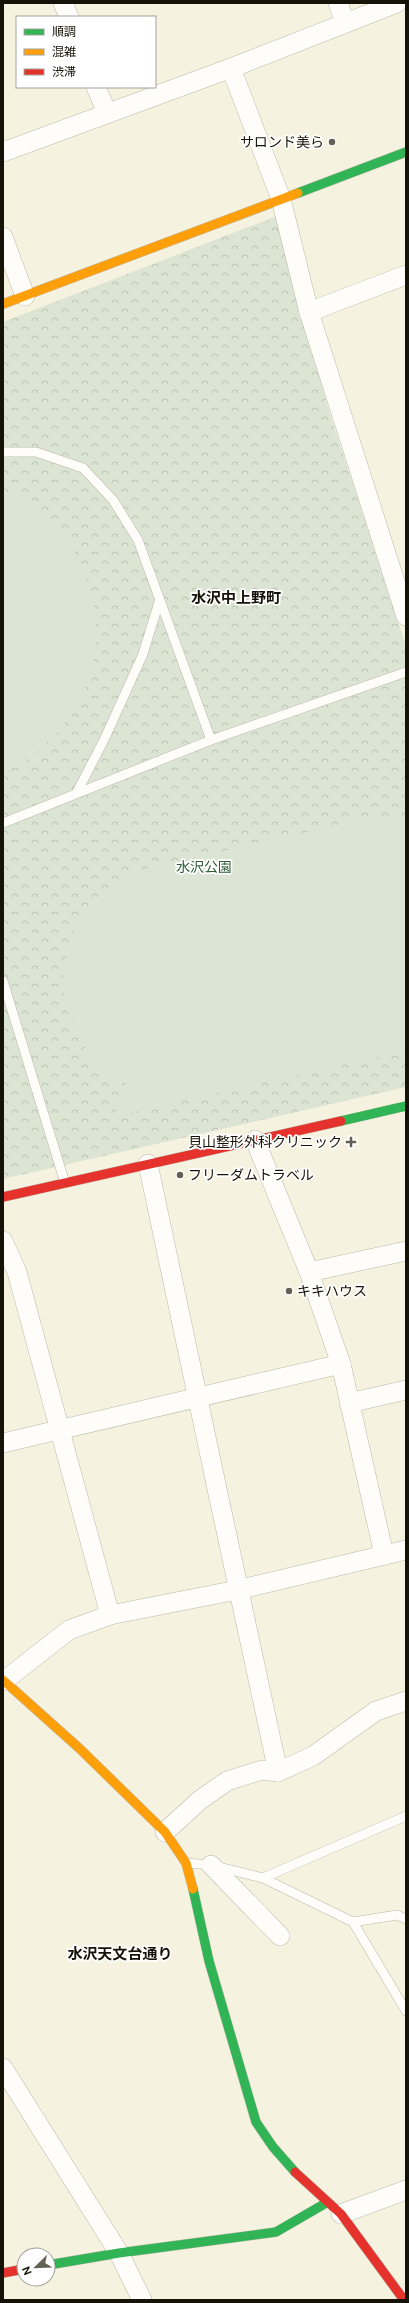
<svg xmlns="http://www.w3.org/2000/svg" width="409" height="2303" font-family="'DM Sans','Noto Sans JP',sans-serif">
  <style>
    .park { fill: url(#park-crowns) }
    .pitch { fill: #dce5d4 }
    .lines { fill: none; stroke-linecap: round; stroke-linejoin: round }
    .lane-casing { stroke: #bcb9aa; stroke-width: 10 }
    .street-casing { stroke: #bcb9aa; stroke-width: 20 }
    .fast-casing { stroke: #bcb9aa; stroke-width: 10 }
    .slow-casing { stroke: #bcb9aa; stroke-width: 10 }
    .jam-casing { stroke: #bcb9aa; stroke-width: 10 }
    .lane { stroke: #fefdfa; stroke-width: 9 }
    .street { stroke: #fefdfa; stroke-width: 19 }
    .fast { stroke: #30b455; stroke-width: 9 }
    .slow { stroke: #ff9f0a; stroke-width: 9 }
    .jam { stroke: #e5322d; stroke-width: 9 }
    .poi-dot { fill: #636153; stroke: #fff; stroke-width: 1.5 }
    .labels { text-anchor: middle; stroke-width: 3.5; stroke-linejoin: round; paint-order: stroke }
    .poi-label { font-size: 14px; fill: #151307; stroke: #fff; text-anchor: end }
    .park-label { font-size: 14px; fill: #2d5b38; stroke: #fff }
    .neighbourhood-label { font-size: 15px; font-weight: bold; fill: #151307; stroke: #fff }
  </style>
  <defs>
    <pattern id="park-crowns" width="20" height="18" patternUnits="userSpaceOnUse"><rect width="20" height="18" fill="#dce5d4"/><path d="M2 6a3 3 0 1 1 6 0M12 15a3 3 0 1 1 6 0" fill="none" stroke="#bcc4b4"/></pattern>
  </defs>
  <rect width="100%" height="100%" fill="#f5f2df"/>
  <!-- park -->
  <path class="park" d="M 277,216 L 329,411 L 406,646 L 406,1087 L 3,1179 L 3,322 Z"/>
  <!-- pitch -->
  <g class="pitch">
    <path d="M 13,496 C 44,510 64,531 79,561 C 120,644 84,734 3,773 L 3,498 Z"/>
    <path d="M 372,820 L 399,822 L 406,825 L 406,1051 L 114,1116 L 127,1084 L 105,1072 L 89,1056 L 66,1009 L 63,976 L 74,926 L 107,888 L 132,872 L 353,822 Z"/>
  </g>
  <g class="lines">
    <defs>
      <g id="lane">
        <path d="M 3,452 L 36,452 L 83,468 L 113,500 L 138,540 L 211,740"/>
        <path d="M 77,792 L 104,740 L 143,654 L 159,602"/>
        <path d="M 3,823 L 211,740 L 406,672"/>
        <path d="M 3,981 L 65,1183"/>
        <path d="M 186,1863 L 211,1865 L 263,1878 L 353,1922 L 406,2011"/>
        <path d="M 263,1878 L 406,1816"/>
        <path d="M 353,1922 L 397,1915 L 406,1919"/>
      </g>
      <g id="street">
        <path d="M 63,3 L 69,17"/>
        <path d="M 338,3 L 345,23"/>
        <path d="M 231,68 L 281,199 L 309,312 L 406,616"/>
        <path d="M 96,87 L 107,113"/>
        <path d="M 3,152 L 231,68 L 397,3"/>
        <path d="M 3,237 L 25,296"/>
        <path d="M 309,312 L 406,275"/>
        <path d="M 255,1140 L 309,1272 L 341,1364 L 384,1555"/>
        <path d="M 148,1164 C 192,1366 233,1570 278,1772"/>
        <path d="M 3,1241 L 17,1272 L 110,1615"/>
        <path d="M 309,1272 L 406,1251"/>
        <path d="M 349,1403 L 406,1390"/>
        <path d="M 3,1443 L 341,1364"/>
        <path d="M 4,1681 L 69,1630 L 110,1615 L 237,1590 L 406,1550"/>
        <path d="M 165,1832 L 200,1800 L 227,1781 L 262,1770 L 278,1772 L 313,1756 L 376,1711 L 406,1701"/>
        <path d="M 211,1865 L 280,1936"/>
        <path d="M 3,2068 L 119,2253 L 142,2300"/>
        <path d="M 341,2214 L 406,2190"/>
      </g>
      <g id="fast">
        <path d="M 298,193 L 406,152"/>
        <path d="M 341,1121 L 406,1106"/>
        <path d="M 193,1889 L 209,1961 L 256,2122 L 273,2147 L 295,2172"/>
        <path d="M 48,2265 L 119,2253 L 276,2232 L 326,2203"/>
      </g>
      <g id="slow">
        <path d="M 3,304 L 298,193"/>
        <path d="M 3,1680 L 79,1748 L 165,1832 L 186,1863 L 193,1889"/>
      </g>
      <g id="jam">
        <path d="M 3,1197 L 341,1121"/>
        <path d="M 295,2172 L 341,2214 L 404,2300"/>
        <path d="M 3,2273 L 24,2269"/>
      </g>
    </defs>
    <!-- lane casing -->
    <use href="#lane" class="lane-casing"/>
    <!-- street casing -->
    <use href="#street" class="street-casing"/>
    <!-- fast casing -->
    <use href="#fast" class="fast-casing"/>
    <!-- slow casing -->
    <use href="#slow" class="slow-casing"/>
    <!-- jam casing -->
    <use href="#jam" class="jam-casing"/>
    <!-- lane -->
    <use href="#lane" class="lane"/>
    <!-- street -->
    <use href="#street" class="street"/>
    <!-- fast -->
    <use href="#fast" class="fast"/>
    <!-- slow -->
    <use href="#slow" class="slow"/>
    <!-- jam -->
    <use href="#jam" class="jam"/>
  </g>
  <!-- markers -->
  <g class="poi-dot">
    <circle cx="332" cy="142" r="4"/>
    <path d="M349 1136h4v4h4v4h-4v4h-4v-4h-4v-4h4z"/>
    <circle cx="180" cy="1175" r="4"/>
    <circle cx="289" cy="1291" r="4"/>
  </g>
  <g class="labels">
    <!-- poi labels -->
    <g class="poi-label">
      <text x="324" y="147">サロンド美ら</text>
      <text x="342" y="1147">貝山整形外科クリニック</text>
      <text x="188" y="1180" text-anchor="start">フリーダムトラベル</text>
      <text x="297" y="1296" text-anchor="start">キキハウス</text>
    </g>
    <!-- park labels -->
    <g class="park-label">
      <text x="204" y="872">水沢公園</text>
    </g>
    <!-- neighbourhood labels -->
    <g class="neighbourhood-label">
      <text x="236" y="603">水沢中上野町</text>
      <text x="120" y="1959">水沢天文台通り</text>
    </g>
  </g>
  <!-- border -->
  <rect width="409" height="2303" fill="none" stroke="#151307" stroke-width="8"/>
  <!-- legend -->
  <rect x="16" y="16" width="140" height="72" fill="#ffffff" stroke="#a1a19c"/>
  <rect x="24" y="29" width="20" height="6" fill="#30b455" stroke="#a1a19c"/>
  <text x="52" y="36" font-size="12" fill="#151307">順調</text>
  <rect x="24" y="49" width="20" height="6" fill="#ff9f0a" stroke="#a1a19c"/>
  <text x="52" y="56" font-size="12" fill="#151307">混雑</text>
  <rect x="24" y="69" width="20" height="6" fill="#e5322d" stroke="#a1a19c"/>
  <text x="52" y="76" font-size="12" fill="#151307">渋滞</text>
  <!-- north arrow -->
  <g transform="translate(36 2267) rotate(247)"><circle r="19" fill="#ffffff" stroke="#a1a19c"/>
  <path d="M0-3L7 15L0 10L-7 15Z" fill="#636153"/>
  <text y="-6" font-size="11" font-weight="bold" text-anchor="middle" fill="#151307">N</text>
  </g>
</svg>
